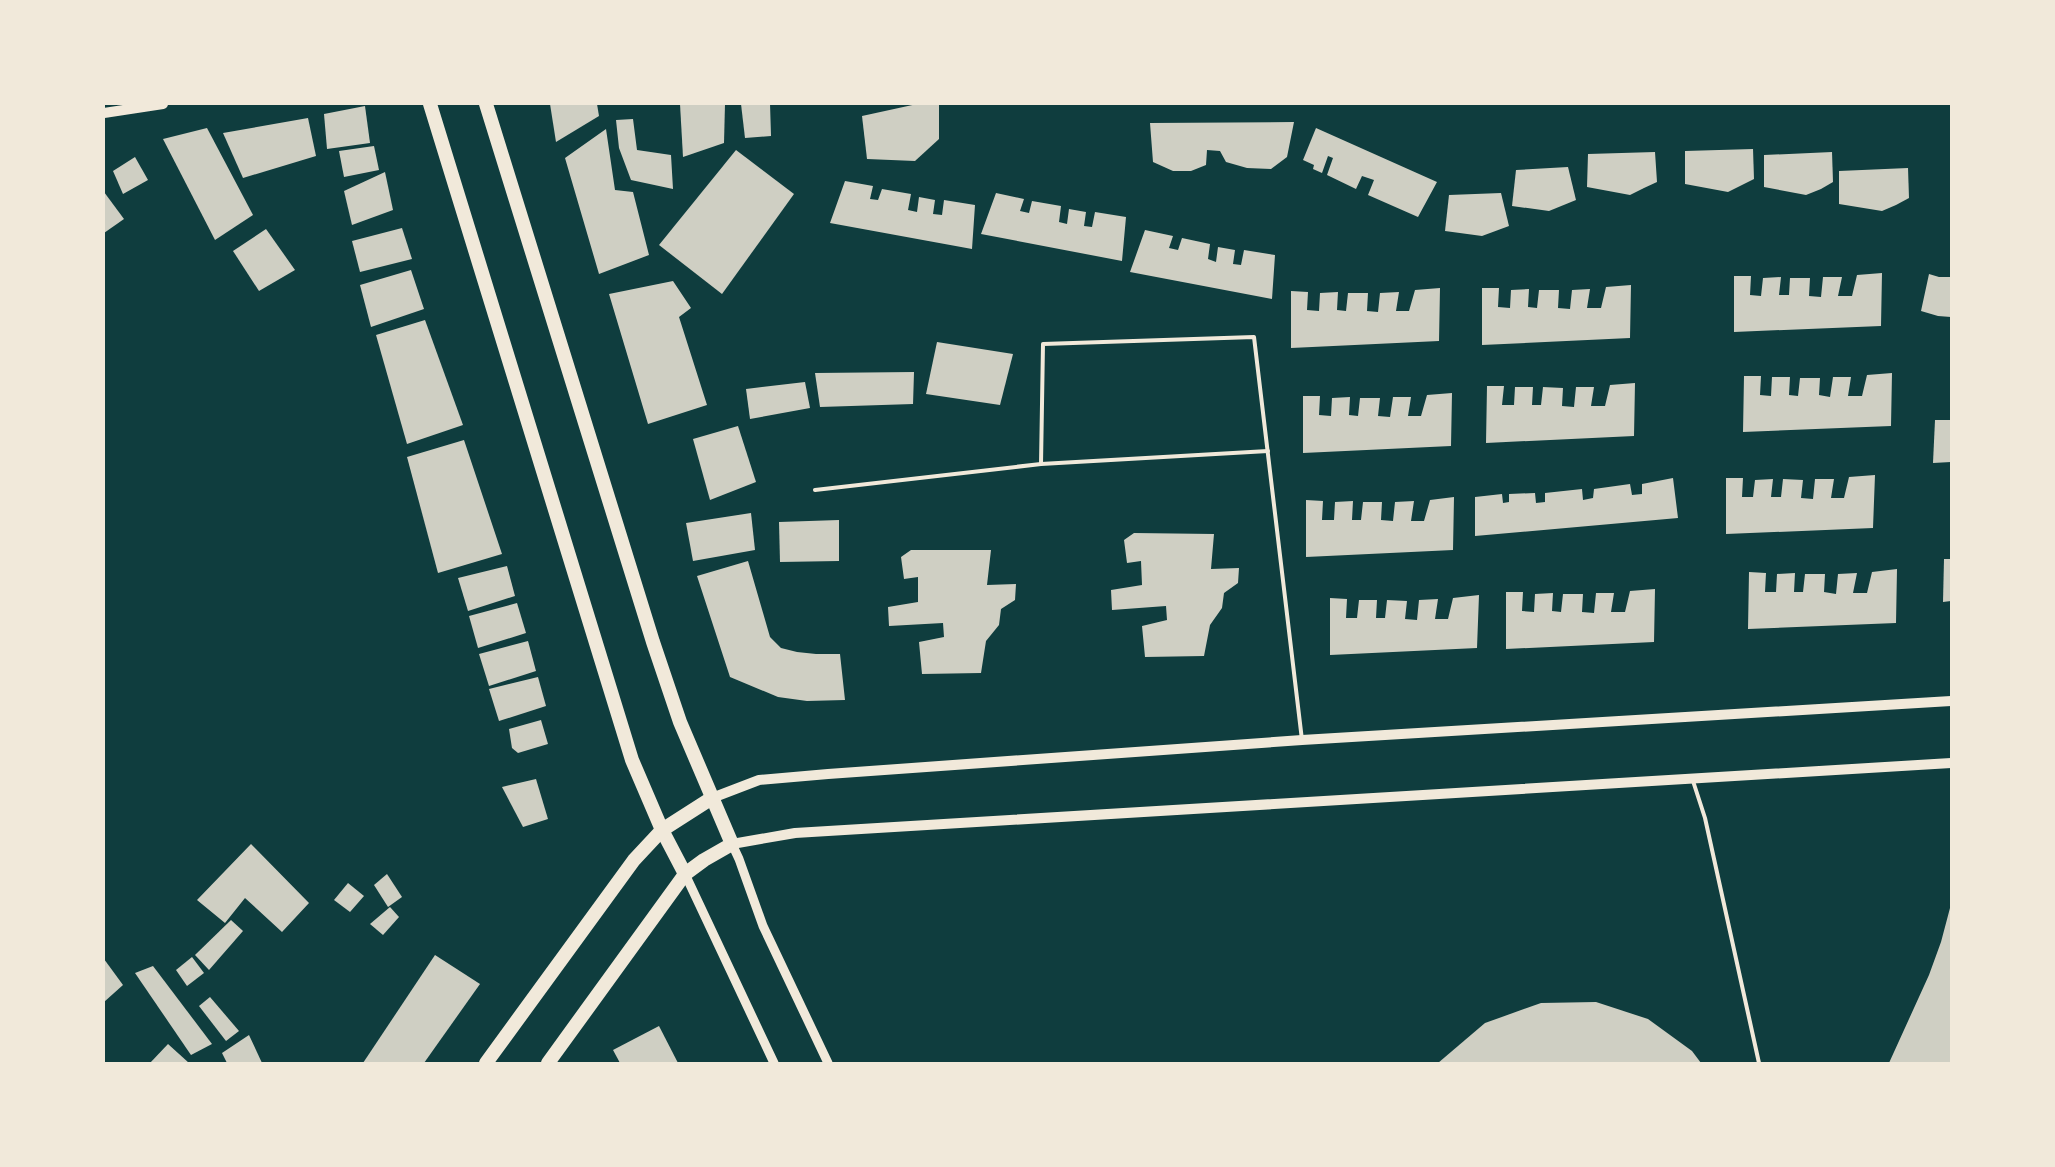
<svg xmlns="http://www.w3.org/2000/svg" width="2055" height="1167" font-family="Manrope,sans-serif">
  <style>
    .building { fill: #cfcfc3 }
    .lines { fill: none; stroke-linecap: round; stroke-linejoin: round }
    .service { stroke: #f1e9da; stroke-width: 4 }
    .tertiary { stroke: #f1e9da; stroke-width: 9 }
    .secondary { stroke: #f1e9da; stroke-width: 10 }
    .trunk { stroke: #f1e9da; stroke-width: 14 }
  </style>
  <rect width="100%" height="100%" fill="#0f3d3e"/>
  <!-- building -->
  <g class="building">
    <path d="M 550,104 L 597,104 L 599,116 L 556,142 Z"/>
    <path d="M 680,104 L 725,104 L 724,143 L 683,157 Z"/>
    <path d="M 741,104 L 770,104 L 771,136 L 745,138 Z"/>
    <path d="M 917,104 L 939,104 L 939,139 L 915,161 L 867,159 L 862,116 Z"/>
    <path d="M 365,106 L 370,143 L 327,149 L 324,114 Z"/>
    <path d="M 308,118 L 316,156 L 243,178 L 223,133 Z"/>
    <path d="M 633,119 L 637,150 L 671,155 L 673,189 L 631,180 L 619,148 L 616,120 Z"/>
    <path d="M 1294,122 L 1287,157 L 1271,169 L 1247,168 L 1226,162 L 1220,151 L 1207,150 L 1206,165 L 1191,171 L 1173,171 L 1153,162 L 1150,123 Z"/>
    <path d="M 207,128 L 253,215 L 215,240 L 163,139 Z"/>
    <path d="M 1316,128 L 1437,182 L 1418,217 L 1368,195 L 1374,180 L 1362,176 L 1356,189 L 1327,175 L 1333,158 L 1328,156 L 1322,173 L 1313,169 L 1314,165 L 1303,160 Z"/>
    <path d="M 606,129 L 615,190 L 633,192 L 649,255 L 599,274 L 565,158 Z"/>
    <path d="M 374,146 L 379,170 L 344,177 L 339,151 Z"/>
    <path d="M 1753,149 L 1754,179 L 1728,192 L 1685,184 L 1685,151 Z"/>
    <path d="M 736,150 L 794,194 L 722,294 L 659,245 Z"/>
    <path d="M 1655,152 L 1657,182 L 1644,188 L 1630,195 L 1587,187 L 1588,154 Z"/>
    <path d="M 1832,152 L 1833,182 L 1821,189 L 1806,195 L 1764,187 L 1764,155 Z"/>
    <path d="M 135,157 L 148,180 L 123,194 L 113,171 Z"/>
    <path d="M 1568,167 L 1576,200 L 1549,211 L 1512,206 L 1516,170 Z"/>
    <path d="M 1908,168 L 1909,198 L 1896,205 L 1882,211 L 1839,204 L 1839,171 Z"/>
    <path d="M 385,172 L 393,210 L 352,225 L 344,191 Z"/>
    <path d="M 845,181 L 873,186 L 870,199 L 878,200 L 882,189 L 911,194 L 908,210 L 917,212 L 919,197 L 935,200 L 933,214 L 942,215 L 944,200 L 975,205 L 972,249 L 830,223 Z"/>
    <path d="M 104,192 L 124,219 L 104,233 Z"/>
    <path d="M 996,193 L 1024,199 L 1020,211 L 1029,213 L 1032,201 L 1061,206 L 1059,222 L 1067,224 L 1069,209 L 1086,212 L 1084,226 L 1092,227 L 1095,212 L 1126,217 L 1122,261 L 981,234 Z"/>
    <path d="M 1501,193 L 1509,226 L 1482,236 L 1445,231 L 1449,195 Z"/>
    <path d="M 402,228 L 412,259 L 360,272 L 352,241 Z"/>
    <path d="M 266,229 L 295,270 L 259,291 L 233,251 Z"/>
    <path d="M 1145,230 L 1173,236 L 1169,248 L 1178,250 L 1182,238 L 1210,244 L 1208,259 L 1216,262 L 1218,247 L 1235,250 L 1233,264 L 1241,265 L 1244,250 L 1275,255 L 1272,299 L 1130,272 Z"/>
    <path d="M 411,270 L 424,309 L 371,327 L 360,285 Z"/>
    <path d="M 1882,273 L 1881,326 L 1734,332 L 1734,276 L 1751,276 L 1750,295 L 1761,296 L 1763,278 L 1781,277 L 1779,295 L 1789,295 L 1790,278 L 1810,278 L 1809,296 L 1821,297 L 1823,277 L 1842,277 L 1838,296 L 1852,296 L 1857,275 Z"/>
    <path d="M 1929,274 L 1939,277 L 1951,277 L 1951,317 L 1938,316 L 1921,311 Z"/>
    <path d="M 673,281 L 691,308 L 679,317 L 707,405 L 648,424 L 609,294 Z"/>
    <path d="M 1631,285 L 1630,338 L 1482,345 L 1482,288 L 1499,288 L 1498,307 L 1510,308 L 1511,290 L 1529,289 L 1528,307 L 1537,308 L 1539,290 L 1559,290 L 1558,308 L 1570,309 L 1572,290 L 1590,289 L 1587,308 L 1601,308 L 1606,287 Z"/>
    <path d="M 1440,288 L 1439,341 L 1291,348 L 1291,291 L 1308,292 L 1307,310 L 1319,311 L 1320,293 L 1338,292 L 1337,310 L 1346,311 L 1348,293 L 1368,293 L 1367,311 L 1378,312 L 1380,293 L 1399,292 L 1396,311 L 1409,311 L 1415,290 Z"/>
    <path d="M 425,320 L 463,425 L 407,444 L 376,335 Z"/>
    <path d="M 937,342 L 1013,354 L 1000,405 L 926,394 Z"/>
    <path d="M 914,372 L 913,404 L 820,407 L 815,373 Z"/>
    <path d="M 1892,373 L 1891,426 L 1743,432 L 1744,376 L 1761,376 L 1760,395 L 1771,396 L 1772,377 L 1790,377 L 1789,395 L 1798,396 L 1800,378 L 1820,378 L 1819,395 L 1830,397 L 1833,377 L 1851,377 L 1848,396 L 1862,396 L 1867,375 Z"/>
    <path d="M 805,382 L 810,408 L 750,419 L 746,389 Z"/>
    <path d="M 1635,383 L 1634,436 L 1486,443 L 1487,386 L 1504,386 L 1502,405 L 1514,405 L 1515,387 L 1533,387 L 1532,405 L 1541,405 L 1543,387 L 1563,388 L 1562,406 L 1574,407 L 1576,387 L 1594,387 L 1591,406 L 1605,406 L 1610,385 Z"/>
    <path d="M 1452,393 L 1451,446 L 1303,453 L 1303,396 L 1320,396 L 1319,415 L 1331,416 L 1332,398 L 1350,397 L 1349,415 L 1358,416 L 1360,398 L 1380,398 L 1378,416 L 1390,417 L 1393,397 L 1411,397 L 1408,416 L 1421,416 L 1427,395 Z"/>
    <path d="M 1935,420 L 1951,420 L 1951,462 L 1933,463 Z"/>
    <path d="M 738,426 L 756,482 L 710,500 L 693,439 Z"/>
    <path d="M 464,440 L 502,554 L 438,573 L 407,457 Z"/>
    <path d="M 1875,475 L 1873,528 L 1726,534 L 1726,478 L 1743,478 L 1742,497 L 1753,497 L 1755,480 L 1773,479 L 1771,497 L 1781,497 L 1783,479 L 1803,480 L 1801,498 L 1813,499 L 1815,479 L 1834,479 L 1831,498 L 1844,498 L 1849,477 Z"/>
    <path d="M 1673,478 L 1678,518 L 1475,536 L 1475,497 L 1502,494 L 1503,503 L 1509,502 L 1509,494 L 1535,493 L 1536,503 L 1545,502 L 1545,493 L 1582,489 L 1583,500 L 1593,498 L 1594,489 L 1630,484 L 1632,495 L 1642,494 L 1642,484 Z"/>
    <path d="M 1454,497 L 1453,550 L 1306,557 L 1306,500 L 1323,501 L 1322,520 L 1334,520 L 1335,502 L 1353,501 L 1352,520 L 1361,520 L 1363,502 L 1382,502 L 1381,520 L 1393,521 L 1395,502 L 1414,501 L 1411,521 L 1424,521 L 1430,500 Z"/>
    <path d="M 751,513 L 755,550 L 693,561 L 686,523 Z"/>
    <path d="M 839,520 L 839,561 L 780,562 L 779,522 Z"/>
    <path d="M 1134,533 L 1214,534 L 1211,569 L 1239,568 L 1238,583 L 1224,593 L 1222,608 L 1210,625 L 1204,656 L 1145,657 L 1142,626 L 1167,620 L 1166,606 L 1112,610 L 1111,590 L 1142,585 L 1141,561 L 1127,563 L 1124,540 Z"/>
    <path d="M 911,550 L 991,550 L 987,585 L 1016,584 L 1015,600 L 1001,609 L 999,625 L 986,641 L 981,673 L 922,674 L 919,642 L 944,637 L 943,623 L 889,626 L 888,607 L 918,602 L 918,577 L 904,579 L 901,557 Z"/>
    <path d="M 1944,559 L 1951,559 L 1951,601 L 1943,602 Z"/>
    <path d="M 748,561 L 770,637 L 781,648 L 797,652 L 816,654 L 840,654 L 845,700 L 807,701 L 778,697 L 730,677 L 697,576 Z"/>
    <path d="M 507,566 L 515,596 L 468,611 L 458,578 Z"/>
    <path d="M 1897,569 L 1896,623 L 1748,629 L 1749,572 L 1766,573 L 1765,592 L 1776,592 L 1777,574 L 1795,573 L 1794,592 L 1803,592 L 1805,574 L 1825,574 L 1824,592 L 1836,594 L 1838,574 L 1857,573 L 1853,593 L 1867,593 L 1872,572 Z"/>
    <path d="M 1655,589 L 1654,642 L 1506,649 L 1506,592 L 1523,592 L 1522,611 L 1534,612 L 1535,594 L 1553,593 L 1552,611 L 1561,612 L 1563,594 L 1583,594 L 1582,612 L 1594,613 L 1596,593 L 1614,593 L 1611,612 L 1625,612 L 1630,591 Z"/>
    <path d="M 1479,595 L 1477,648 L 1330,655 L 1330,598 L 1347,599 L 1346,618 L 1357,618 L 1359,600 L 1377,600 L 1376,618 L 1385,618 L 1387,600 L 1407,601 L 1405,619 L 1417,620 L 1419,600 L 1438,599 L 1435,619 L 1448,619 L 1453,598 Z"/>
    <path d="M 517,603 L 526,633 L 478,648 L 469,616 Z"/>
    <path d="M 528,641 L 536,671 L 489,686 L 479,654 Z"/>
    <path d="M 538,677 L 546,706 L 499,721 L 489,689 Z"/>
    <path d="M 541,720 L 548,744 L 518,753 L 512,748 L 509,729 Z"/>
    <path d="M 536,779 L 548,819 L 523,827 L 502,787 Z"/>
    <path d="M 251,844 L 309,903 L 282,932 L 245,898 L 225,923 L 197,900 Z"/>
    <path d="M 387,874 L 402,897 L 388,907 L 374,885 Z"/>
    <path d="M 348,883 L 364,896 L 350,912 L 334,900 Z"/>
    <path d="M 390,907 L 399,917 L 383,935 L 370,924 Z"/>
    <path d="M 1950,908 L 1951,909 L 1951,1063 L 1889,1063 L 1929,975 L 1941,942 Z"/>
    <path d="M 231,920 L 243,931 L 209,970 L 195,955 Z"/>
    <path d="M 435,955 L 480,984 L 424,1063 L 363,1063 Z"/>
    <path d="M 192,957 L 204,973 L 187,986 L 176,970 Z"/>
    <path d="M 104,959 L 123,985 L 104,1002 Z"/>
    <path d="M 153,966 L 212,1044 L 191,1055 L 135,973 Z"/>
    <path d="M 210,997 L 239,1031 L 226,1041 L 199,1006 Z"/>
    <path d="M 1596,1002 L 1648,1019 L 1692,1051 L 1701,1063 L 1438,1063 L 1485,1023 L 1541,1003 Z"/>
    <path d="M 659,1026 L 678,1063 L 620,1063 L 613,1050 Z"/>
    <path d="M 249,1035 L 262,1063 L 227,1063 L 222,1053 Z"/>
    <path d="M 168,1044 L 189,1063 L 150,1063 Z"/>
  </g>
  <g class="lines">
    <!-- service -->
    <g class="service">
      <path d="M 1041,464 L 1268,451"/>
      <path d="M 815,490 L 1041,464 L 1043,344 L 1254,337 L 1302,740"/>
      <path d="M 1693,781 L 1705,818 L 1759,1063"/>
    </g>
    <!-- tertiary -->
    <g class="tertiary">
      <path d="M 732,844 L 739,859 L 763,926 L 828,1063"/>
      <path d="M 685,874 L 774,1063"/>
    </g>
    <!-- secondary -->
    <g class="secondary">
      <path d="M 104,113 L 163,104"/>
      <path d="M 712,798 L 759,780 L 828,774 L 1302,740 L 1951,701"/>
      <path d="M 732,844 L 795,833 L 1951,763"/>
    </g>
    <!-- trunk -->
    <g class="trunk">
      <path d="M 430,104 L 632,760 L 662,830 L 685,874"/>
      <path d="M 486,104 L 653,642 L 680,722 L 732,844 L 704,860 L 685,874 L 548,1063"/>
      <path d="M 486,1063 L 634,860 L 662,830 L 712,798"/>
    </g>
  </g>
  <!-- border -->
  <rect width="2055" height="1167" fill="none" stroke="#f1e9da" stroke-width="210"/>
</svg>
